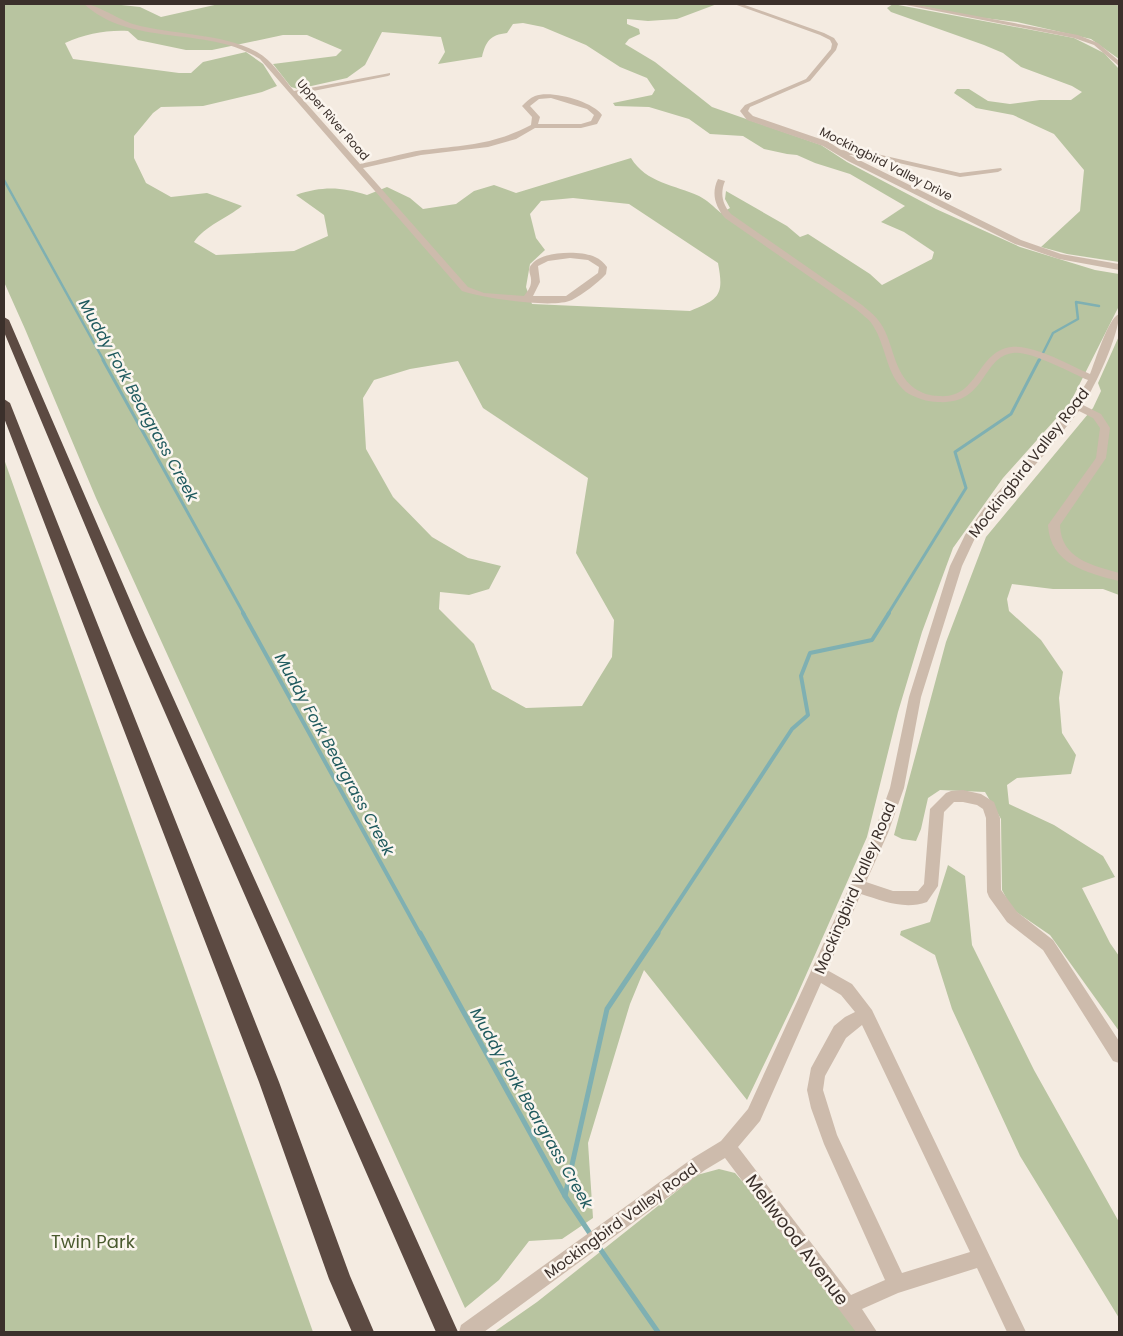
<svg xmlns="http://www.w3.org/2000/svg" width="1123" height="1336" font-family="Poppins,sans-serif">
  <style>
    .green { fill: #b8c4a0; fill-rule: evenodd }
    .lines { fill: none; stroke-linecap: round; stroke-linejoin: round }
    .stream-far3 { stroke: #7fb0b2; stroke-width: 2.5 }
    .stream-far2 { stroke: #7fb0b2; stroke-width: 3 }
    .stream-far1 { stroke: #7fb0b2; stroke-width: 4 }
    .stream { stroke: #7fb0b2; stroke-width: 5 }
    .minor { fill: #cdbbac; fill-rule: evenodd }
    .motorway { fill: #5c4a42; fill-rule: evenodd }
    .labels { text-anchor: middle; stroke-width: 5; stroke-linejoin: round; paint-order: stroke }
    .far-street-label { font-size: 12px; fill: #3b302b; stroke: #fbf5ee }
    .street-label { font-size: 15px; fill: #3b302b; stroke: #fbf5ee }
    .water-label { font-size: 16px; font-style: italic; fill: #1f5a5e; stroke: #fbf5ee }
    .near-street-label { font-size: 18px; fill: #3b302b; stroke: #fbf5ee }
    .near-park-label { font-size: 18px; fill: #4a5a2e; stroke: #fbf5ee }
  </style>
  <rect width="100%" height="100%" fill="#f4ebe1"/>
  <!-- green -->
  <g class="green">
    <path d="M 4,4 L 112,4 L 140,7 L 161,17 L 219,4 L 717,4 L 677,19 L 648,21 L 627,19 L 627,24 L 639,29 L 640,34 L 629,39 L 625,44 L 655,62 L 712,107 L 821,145 L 847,162 L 936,209 L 1020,247 L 1095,270 L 1119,274 L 1119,306 L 1070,403 L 1003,478 L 953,548 L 922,632 L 898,712 L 867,837 L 795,1000 L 747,1100 L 644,970 L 630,1004 L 588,1143 L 593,1218 L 562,1239 L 529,1241 L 499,1280 L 465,1308 L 96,498 L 25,329 L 4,282 ZM 523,23 L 543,27 L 586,45 L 620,67 L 647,78 L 655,90 L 652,95 L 613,103 L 615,106 L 649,107 L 689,119 L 710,134 L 743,136 L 764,149 L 787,154 L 797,155 L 815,163 L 850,174 L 905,206 L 881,222 L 904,232 L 934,252 L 932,259 L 882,285 L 870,274 L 808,234 L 800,237 L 787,226 L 726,191 L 725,199 L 730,208 L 721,213 C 714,207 707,200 699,196 C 675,185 646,183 631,158 L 516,193 L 494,185 L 474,191 L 456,204 L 423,209 L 410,198 L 387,187 L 367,195 C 341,187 323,186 296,195 L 324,215 L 328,236 L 294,251 L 216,255 L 194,242 C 205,226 227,218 242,206 L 207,193 L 171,197 L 146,183 L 134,158 L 134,136 L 153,113 L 161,107 L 203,106 L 262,92 L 277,86 L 263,64 L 246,52 L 203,62 L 191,73 L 179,73 L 73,59 L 65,43 C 86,34 105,30 128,31 L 138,40 L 186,50 L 212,50 L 283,35 L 307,35 L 342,50 L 336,56 L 273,64 L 291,87 L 298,89 L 347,78 L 365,65 L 382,32 L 441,37 L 445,52 L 438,64 L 482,57 C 486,41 490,35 507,33 L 513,24 ZM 573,198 L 629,204 L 718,263 C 724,295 720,299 690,311 L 532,304 L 526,287 L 530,264 L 545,250 L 536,238 L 530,214 L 541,201 ZM 458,361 L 483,408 L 588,478 L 576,553 L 614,620 L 612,657 L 582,706 L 526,708 L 492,689 L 474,644 L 439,609 L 440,592 L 469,595 L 489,589 L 501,566 L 468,558 L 432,537 L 393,497 L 366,449 L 363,398 L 374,380 L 410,369 Z"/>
    <path d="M 893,4 L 1074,38 L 1104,53 L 1119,69 L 1119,262 L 1067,254 L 1041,247 L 1080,211 L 1084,170 L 1054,134 L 1013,115 L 976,108 L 954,93 L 957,89 L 969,89 L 988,101 L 1010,104 L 1040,100 L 1071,100 L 1082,92 L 1072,86 L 1021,67 L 1003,53 L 984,45 L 891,12 L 887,8 Z"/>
    <path d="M 910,4 L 1119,4 L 1119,59 L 1091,39 L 1017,22 L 975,17 Z"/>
    <path d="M 1119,336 L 1119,595 L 1103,589 L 1053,589 L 1012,584 L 1007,599 L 1009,611 L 1041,640 L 1063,672 L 1059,698 L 1062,733 L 1076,755 L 1071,774 L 1017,778 L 1007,785 L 1009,804 L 1054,825 L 1103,856 L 1115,877 L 1082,888 L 1110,943 L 1119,956 L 1119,1031 L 1050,935 L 1012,909 L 1002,890 L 1001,819 L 985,792 L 940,790 L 928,798 L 921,829 L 916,841 L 902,839 L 894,835 L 946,642 L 986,537 L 1093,408 L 1101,391 L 1098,383 Z"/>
    <path d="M 4,459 L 313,1332 L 4,1332 Z"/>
    <path d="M 948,865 L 965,876 L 972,945 L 1034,1070 L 1119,1222 L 1119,1318 L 1020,1156 L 952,1009 L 935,955 L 900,935 L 901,931 L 930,922 Z"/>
    <path d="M 719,1169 L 735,1173 L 758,1199 L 859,1332 L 494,1332 L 537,1302 L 697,1175 Z"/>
  </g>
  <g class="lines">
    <!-- stream-far3 -->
    <g class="stream-far3">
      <path d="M 4,180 L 104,361"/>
      <path d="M 1039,361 L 1053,333 L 1078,319 L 1076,302 L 1099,306"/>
    </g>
    <!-- stream-far2 -->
    <g class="stream-far2">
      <path d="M 103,360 L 244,614"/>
      <path d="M 888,614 L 966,488 L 955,452 L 1011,414 L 1039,360"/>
    </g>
    <!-- stream-far1 -->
    <g class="stream-far1">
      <path d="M 243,613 L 420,934"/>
      <path d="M 657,934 L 792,729 L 808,715 L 801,676 L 810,653 L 872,640 L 889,613"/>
    </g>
    <!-- stream -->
    <g class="stream">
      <path d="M 420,933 L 565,1196 L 591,1235"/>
      <path d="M 565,1196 L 607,1009 L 658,933"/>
      <path d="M 596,1243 L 658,1332"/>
    </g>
    <!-- minor -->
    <g class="minor">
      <path d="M 84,4 C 94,3 120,20 133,24 C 171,35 223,33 257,52 C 272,60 283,78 294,91 L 390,73 L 390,75 L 388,76 L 298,94 L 360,164 C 381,160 402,153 423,150 C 466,145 492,145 531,125 L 532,117 L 522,106 C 526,102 530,98 535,96 C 551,90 592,101 602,115 L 597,124 L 581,128 L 535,128 L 516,139 L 488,147 L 421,155 L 363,168 L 468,287 L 484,293 L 524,296 C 527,292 531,287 531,282 C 532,275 526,270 532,264 C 542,251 581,250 595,257 C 600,259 604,263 607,267 L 606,274 C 598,283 583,294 572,300 C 553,309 483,298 462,291 L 260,59 C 208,25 132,48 84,4 ZM 551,98 L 587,109 L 594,115 L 591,121 L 581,124 L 538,124 L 540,117 L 530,106 L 539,99 ZM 570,258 L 588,260 L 599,267 L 598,273 L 566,296 L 533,296 L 540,282 L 538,266 L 548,261 Z"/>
      <path d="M 734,4 L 742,4 L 824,33 L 834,38 L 838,44 L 836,50 L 810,81 L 750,107 L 748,111 L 753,116 L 829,142 L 841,150 L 868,152 L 960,173 L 1001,168 L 1002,170 L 998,172 L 960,177 L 868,156 L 849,155 L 1021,240 L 1061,254 L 1119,264 L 1119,270 L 1059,259 L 1015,244 L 848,161 L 823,146 L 747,120 L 740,111 L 745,105 L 806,79 L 831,49 L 832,44 L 830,40 L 820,35 Z"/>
      <path d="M 901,4 L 912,4 L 1078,35 L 1098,43 L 1119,61 L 1119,66 L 1094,45 L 1074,38 Z"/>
      <path d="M 718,179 L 725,181 C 720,193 722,204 731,214 L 862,305 C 869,311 876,316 881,324 C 894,344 893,372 914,388 C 921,393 930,396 939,396 C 979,399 976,352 1011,347 C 1033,344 1069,365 1090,374 C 1095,362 1108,318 1119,314 C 1119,336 1095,386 1083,405 L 1101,414 L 1110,428 L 1106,458 L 1060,525 C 1061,559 1092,565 1119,573 L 1119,581 C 1087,573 1050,564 1048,525 L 1096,458 L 1100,428 L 1093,418 L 1079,411 L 1043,456 L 995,510 L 976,536 L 962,566 L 921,697 L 904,788 L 888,833 L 866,882 L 893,891 L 918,891 L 924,884 L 930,809 L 946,793 L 951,791 L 963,790 L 981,794 L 994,802 L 1000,818 L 1001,890 L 1017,912 L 1053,940 L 1119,1041 L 1119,1063 L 1113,1061 L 1043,950 L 1007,922 L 989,897 L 987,892 L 986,818 L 983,809 L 977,805 L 963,802 L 954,802 L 944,812 L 938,886 L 927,902 C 904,910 883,901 861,894 L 827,970 L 852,984 L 872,1010 L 1026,1332 L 1007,1332 L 977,1268 L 898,1293 L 862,1309 L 877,1332 L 856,1332 L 725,1158 L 705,1170 L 484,1332 L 459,1332 L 461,1325 L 693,1158 L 721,1141 L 748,1109 L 874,833 L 890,788 L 909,697 L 950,566 L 965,535 L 987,504 L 1035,452 L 1073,405 L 1088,380 C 1071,373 1030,350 1013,353 C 981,357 987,405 938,402 C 928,402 915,398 906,392 C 885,374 887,346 872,324 C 868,318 861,314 856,309 L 725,218 C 715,206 711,193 718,179 ZM 821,983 L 841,995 L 855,1012 L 845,1017 L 834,1026 L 811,1068 L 807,1090 L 811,1108 L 824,1144 L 885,1280 L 851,1295 L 738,1147 L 760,1121 ZM 862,1025 L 970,1252 L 902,1273 L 837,1135 L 823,1090 L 825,1076 L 846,1038 Z"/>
    </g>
    <!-- motorway -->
    <g class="motorway">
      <path d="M 4,317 L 9,320 L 145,635 L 458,1332 L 436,1332 L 131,635 L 4,332 Z"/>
      <path d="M 4,399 L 10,403 L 279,1082 L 350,1276 L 374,1332 L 352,1332 L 329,1279 L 259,1082 L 4,418 Z"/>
    </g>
  </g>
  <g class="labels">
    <!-- far-street labels -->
    <g class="far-street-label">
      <text transform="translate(333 120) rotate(49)" y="4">Upper River Road</text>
      <text transform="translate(886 164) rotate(27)" y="4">Mockingbird Valley Drive</text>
    </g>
    <!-- street labels -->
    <g class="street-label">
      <text transform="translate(1029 463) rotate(-52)" y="5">Mockingbird Valley Road</text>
      <text transform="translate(855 888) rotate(-67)" y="5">Mockingbird Valley Road</text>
      <text transform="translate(621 1221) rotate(-36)" y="5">Mockingbird Valley Road</text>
    </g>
    <!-- water labels -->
    <g class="water-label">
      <text transform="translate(139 400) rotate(61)" y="6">Muddy Fork Beargrass Creek</text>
      <text transform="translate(335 754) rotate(61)" y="6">Muddy Fork Beargrass Creek</text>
      <text transform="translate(532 1108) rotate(60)" y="6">Muddy Fork Beargrass Creek</text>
    </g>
    <!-- near-street labels -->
    <g class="near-street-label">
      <text transform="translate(797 1240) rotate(53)" y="6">Mellwood Avenue</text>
    </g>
    <!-- near-park labels -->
    <g class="near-park-label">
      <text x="93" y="1248">Twin Park</text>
    </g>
  </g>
  <!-- border -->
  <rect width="1123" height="1336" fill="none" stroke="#3b302b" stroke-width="10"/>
</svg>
